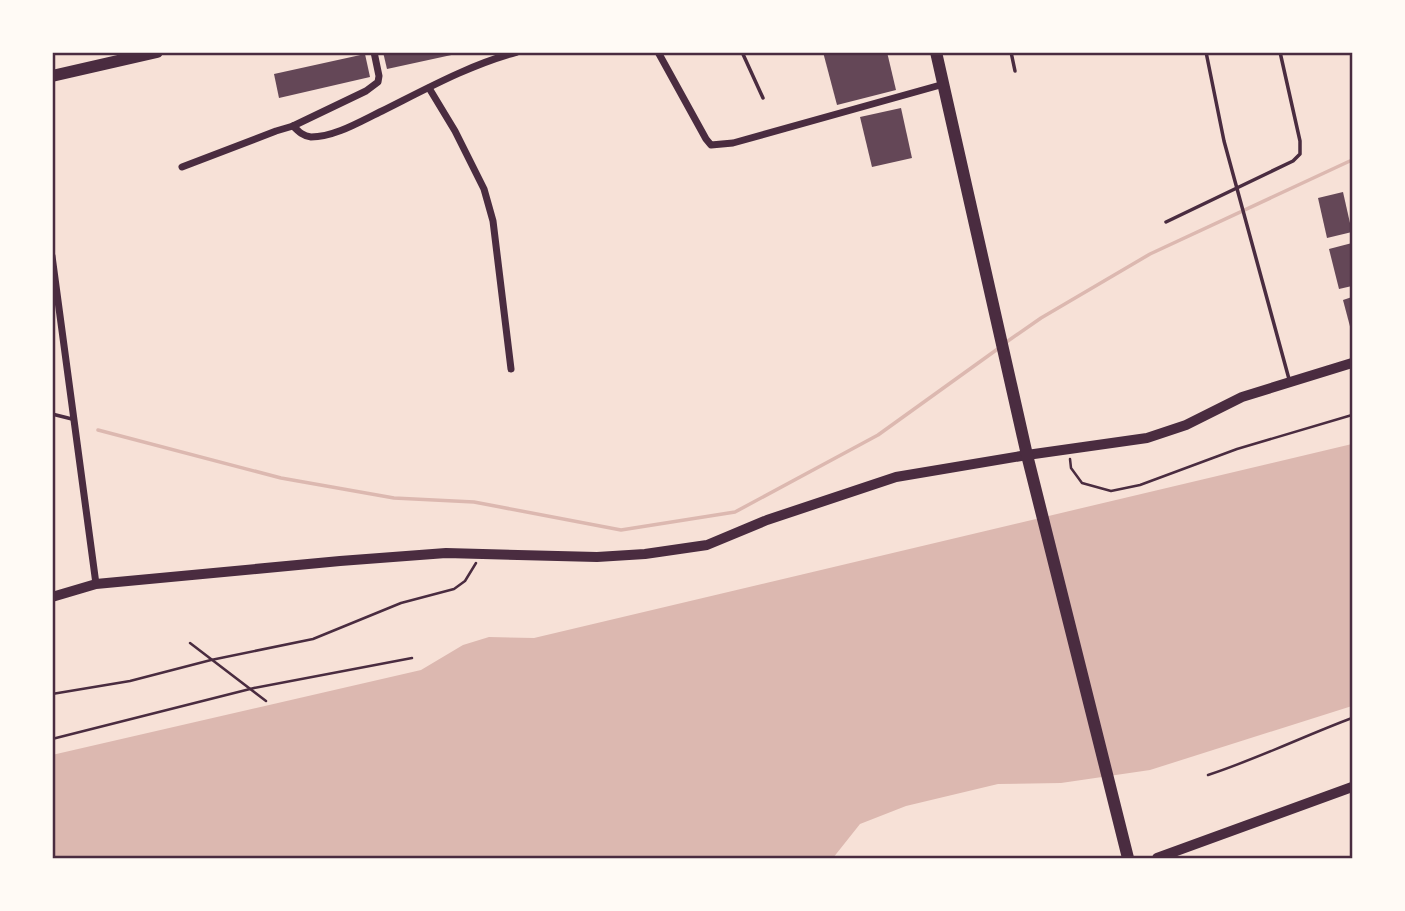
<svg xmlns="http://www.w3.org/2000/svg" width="1405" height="911" font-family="'PT Sans Narrow',sans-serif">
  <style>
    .water { fill: #dcb8b0 }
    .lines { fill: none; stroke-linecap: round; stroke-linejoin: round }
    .stream { stroke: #dcb8b0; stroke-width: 3.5 }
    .building { fill: #644757 }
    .path { stroke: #4a2c40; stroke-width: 2.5 }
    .service { stroke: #4a2c40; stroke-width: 3.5 }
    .minor { stroke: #4a2c40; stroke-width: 7 }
    .tertiary { stroke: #4a2c40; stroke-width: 10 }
    .primary { stroke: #4a2c40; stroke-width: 12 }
    .neatline { fill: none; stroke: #4a2c40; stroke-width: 2.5 }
  </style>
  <rect width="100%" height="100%" fill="#f7e1d7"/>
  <!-- water -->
  <path class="water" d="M 1352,444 L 1352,706 L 1150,770 L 1061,783 L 998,784 L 906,806 L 860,824 L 833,858 L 53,858 L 52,755 L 421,670 L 463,645 L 489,637 L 534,638 Z"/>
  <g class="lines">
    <!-- stream -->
    <g class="stream">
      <path d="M 1005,343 L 1041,318 L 1150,254 L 1352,160"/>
      <path d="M 98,430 L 281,478 L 394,498 L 474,502 L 621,530 L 735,512 L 878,435 L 999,348"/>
    </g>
  </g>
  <!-- building -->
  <g class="building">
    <path d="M 383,52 L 456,52 L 456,54 L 387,69 Z"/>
    <path d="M 823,52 L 887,52 L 896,90 L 837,105 Z"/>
    <path d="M 365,54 L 370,77 L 279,98 L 274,74 Z"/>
    <path d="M 901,108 L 912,158 L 872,167 L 860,117 Z"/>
    <path d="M 1343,192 L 1352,232 L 1327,238 L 1318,198 Z"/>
    <path d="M 1352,243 L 1352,286 L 1339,289 L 1329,249 Z"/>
    <path d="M 1352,297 L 1352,334 L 1343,300 Z"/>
  </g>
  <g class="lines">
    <!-- path -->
    <g class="path">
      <path d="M 1070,459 L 1071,468 L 1082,483 L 1111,491 L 1140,485 L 1237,449 L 1352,415"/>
      <path d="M 190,643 L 266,701"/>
      <path d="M 52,694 L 130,681 L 211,660 L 313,639 L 401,603 L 454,589 L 465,581 L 476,563"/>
      <path d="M 52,739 L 254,688 L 412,658"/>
      <path d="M 1208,775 C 1257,759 1304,736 1352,718"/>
    </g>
    <!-- service -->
    <g class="service">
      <path d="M 742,52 L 763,98"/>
      <path d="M 1011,52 L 1015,71"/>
      <path d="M 1206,52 L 1224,141 L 1289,379"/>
      <path d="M 1166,222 L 1293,161 L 1300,154 L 1300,141 L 1280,52"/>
      <path d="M 52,414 L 72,419"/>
    </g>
    <!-- minor -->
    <g class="minor">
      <path d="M 658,52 L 706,139 L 711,145 L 733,143 L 944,84"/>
      <path d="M 429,88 L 455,131 L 484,189 L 493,221 L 511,369"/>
      <path d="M 293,126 C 299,132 303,136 311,137 C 335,137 361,121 382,111 C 426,89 469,65 517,52"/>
      <path d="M 182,167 L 276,131 L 293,126 L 366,91 L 378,82 L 379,76 L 374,52"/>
      <path d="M 52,256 L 96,584"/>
    </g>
    <!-- tertiary -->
    <g class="tertiary">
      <path d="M 52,597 L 96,584 L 340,561 L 446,553 L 597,557 L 645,554 L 707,545 L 767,520 L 896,477 L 1027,455 L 1147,438 L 1186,425 L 1242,397 L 1352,363"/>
      <path d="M 1157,858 L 1352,787"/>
    </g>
    <!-- primary -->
    <g class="primary">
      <path d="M 936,52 L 1027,455 L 1128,858"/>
      <path d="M 52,76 L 157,52"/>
    </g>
  </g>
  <!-- border -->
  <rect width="1405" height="911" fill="none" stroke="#fffaf5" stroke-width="108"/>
  <rect x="54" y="54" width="1297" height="803" class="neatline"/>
</svg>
